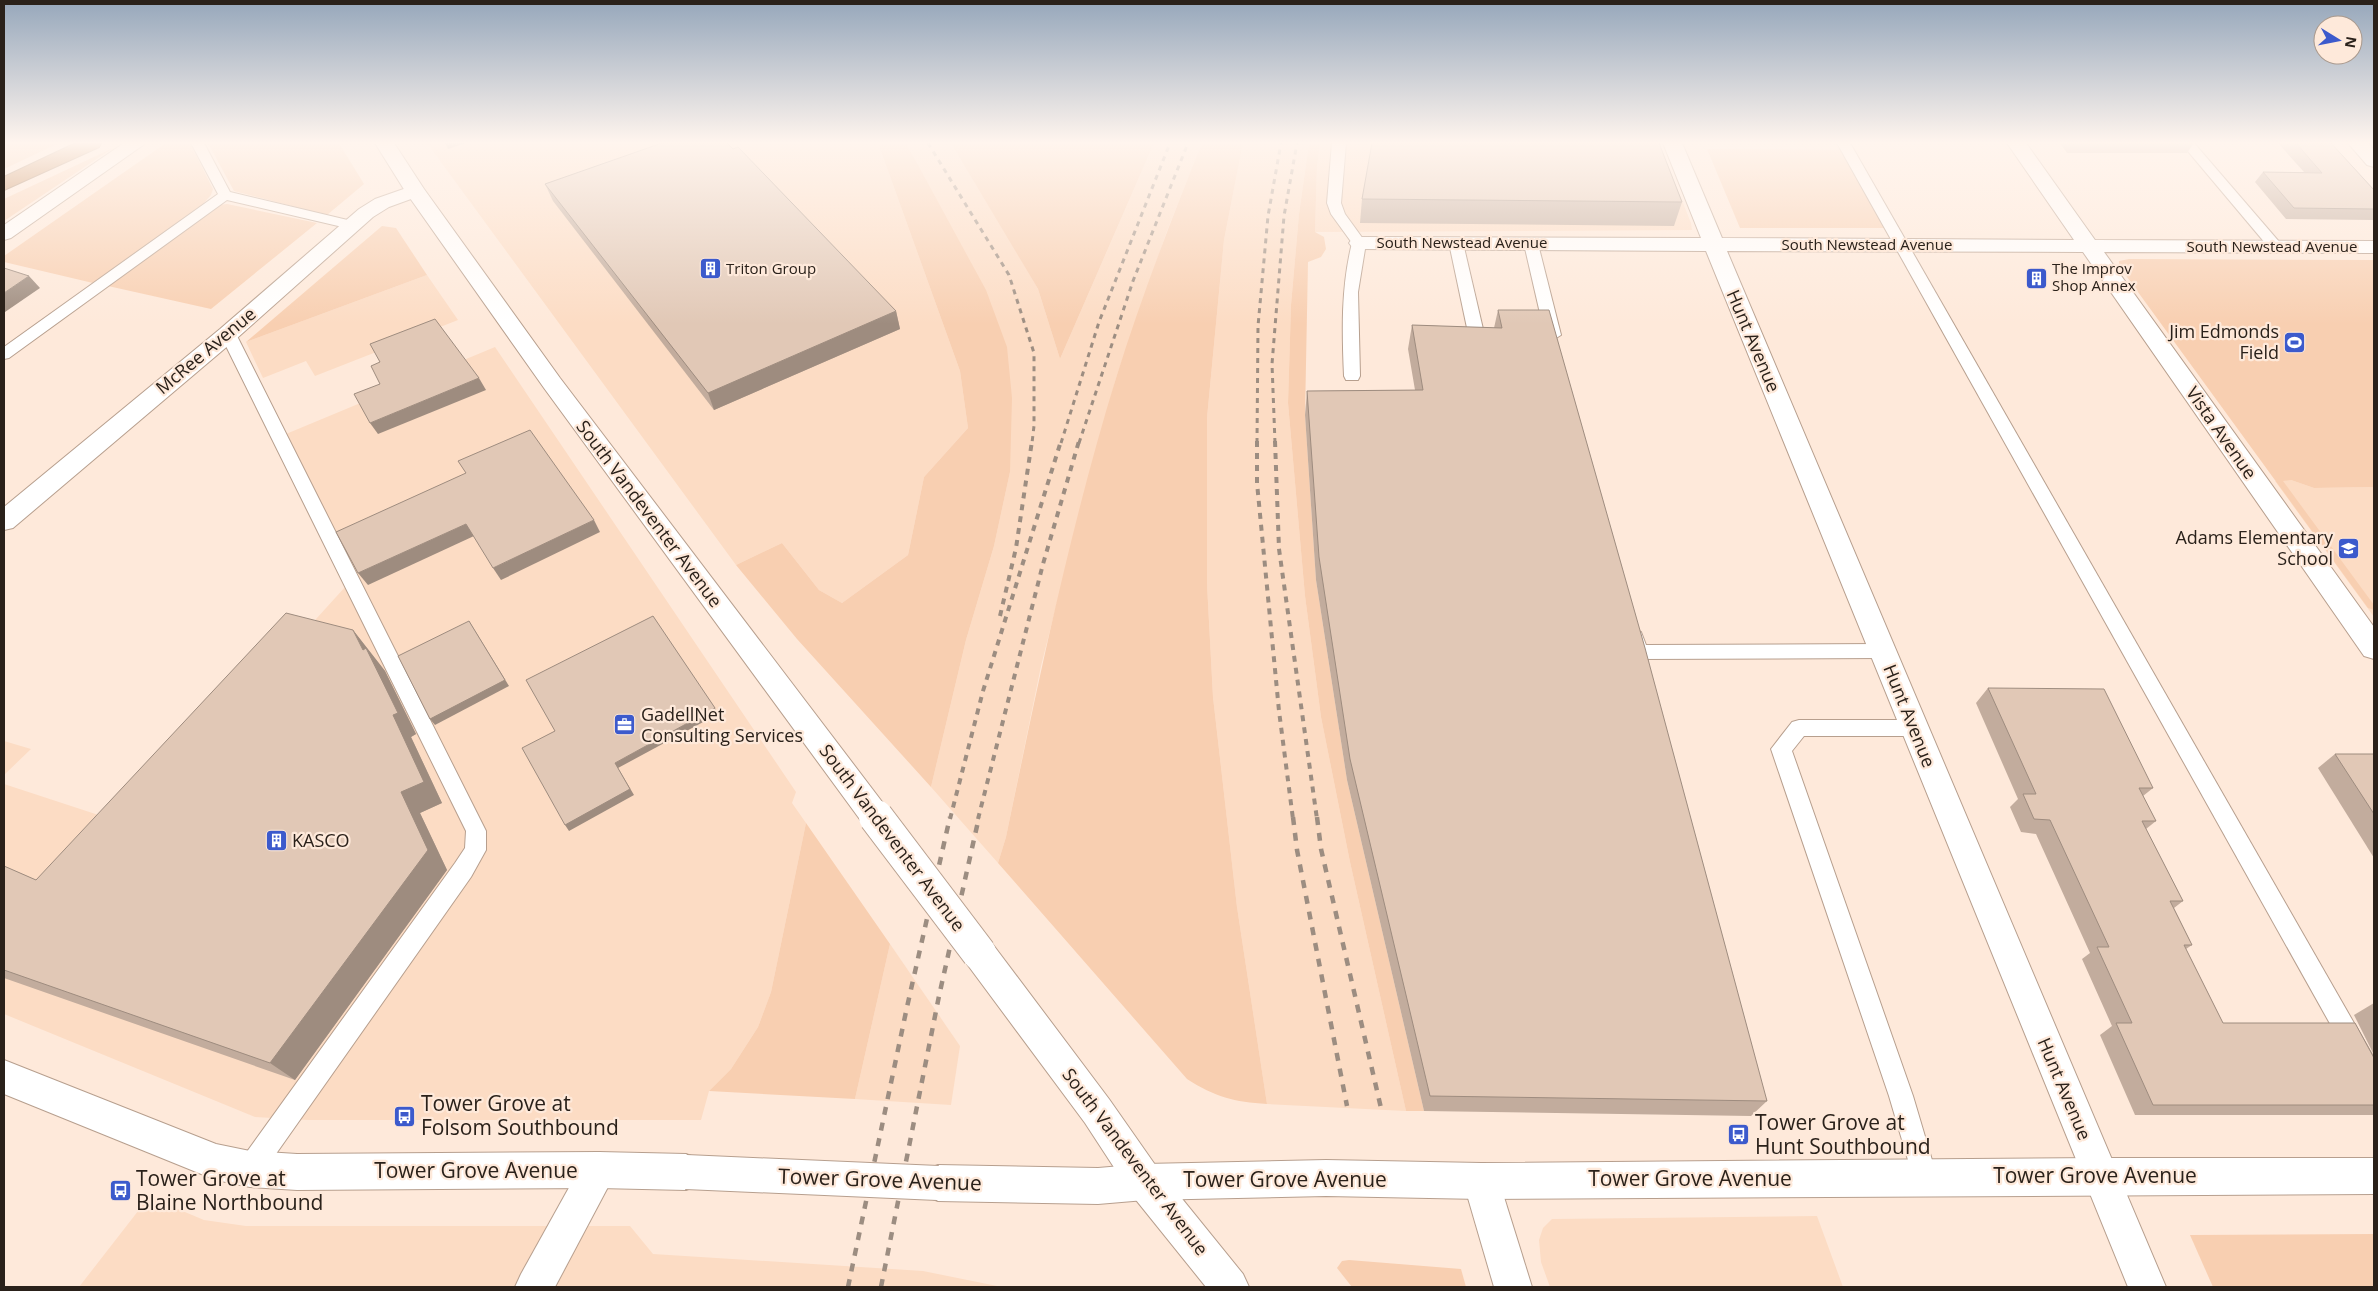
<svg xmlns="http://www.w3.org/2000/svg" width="2378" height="1291" font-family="'Open Sans',sans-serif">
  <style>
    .built { fill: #fcdcc4 }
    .green { fill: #f8cfb1 }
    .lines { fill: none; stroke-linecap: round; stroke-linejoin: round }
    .service-casing { stroke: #b79f8e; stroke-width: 2 }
    .minor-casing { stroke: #b79f8e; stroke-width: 2 }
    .tertiary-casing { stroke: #b79f8e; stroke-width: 2 }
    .secondary-casing { stroke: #b79f8e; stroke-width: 2 }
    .motorway-casing { stroke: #865831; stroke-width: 2 }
    .service { fill: #fff; fill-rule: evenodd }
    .minor { fill: #fff; fill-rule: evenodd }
    .tertiary { fill: #fff; fill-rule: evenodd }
    .secondary { fill: #fff; fill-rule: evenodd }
    .motorway { fill: #b8753d; fill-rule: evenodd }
    .rail-far2 { stroke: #9c8d81; stroke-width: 3; stroke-dasharray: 5 5; stroke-linecap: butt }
    .rail-far1 { stroke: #9c8d81; stroke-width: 4; stroke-dasharray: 6 6; stroke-linecap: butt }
    .rail { stroke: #9c8d81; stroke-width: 4.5; stroke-dasharray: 8 8; stroke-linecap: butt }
    .tertiary-bridge-casing { stroke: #b79f8e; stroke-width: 36; stroke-linecap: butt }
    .secondary-bridge-far1-casing { stroke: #b79f8e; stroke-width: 29; stroke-linecap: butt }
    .secondary-bridge-casing { stroke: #b79f8e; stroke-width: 36; stroke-linecap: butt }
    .tertiary-bridge { stroke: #fff; stroke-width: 34 }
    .secondary-bridge-far1 { stroke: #fff; stroke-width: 27 }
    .secondary-bridge { stroke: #fff; stroke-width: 34 }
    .wall { fill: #c2ac9d }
    .shaded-wall { fill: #9e8c7f }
    .building { fill: #e1c8b6; stroke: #9e8c7f }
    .labels { text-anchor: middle; stroke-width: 4.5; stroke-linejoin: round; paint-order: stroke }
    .far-street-label { font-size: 15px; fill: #2a211a; stroke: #fee9da }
    .far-poi-label { font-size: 15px; fill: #2a211a; stroke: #fee9da; text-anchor: start }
    .poi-label { font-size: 18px; fill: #2a211a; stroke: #fee9da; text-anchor: end }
    .street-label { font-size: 18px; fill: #2a211a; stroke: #fee9da }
    .near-poi-label { font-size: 21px; fill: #2a211a; stroke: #fee9da; text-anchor: start }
    .near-street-label { font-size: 21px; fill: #2a211a; stroke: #fee9da }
  </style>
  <rect width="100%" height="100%" fill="#fee9da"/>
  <!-- built -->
  <g class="built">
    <path d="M 427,143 L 878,143 L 960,371 L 968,428 L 924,477 L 908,555 L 842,603 L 819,590 L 782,543 L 736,565 Z"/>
    <path d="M 906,143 L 951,143 L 960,155 L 1038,289 L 1060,359 L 1154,143 L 1202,143 L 1167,231 L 1116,378 L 1074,535 L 1041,666 L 1006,837 L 998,863 L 931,787 L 966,640 L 994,546 L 1010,472 L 927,184 Z"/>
    <path d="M 1243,143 L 1309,143 L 1299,214 L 1291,305 L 1288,403 L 1305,596 L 1321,717 L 1350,862 L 1406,1111 L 1267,1104 L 1237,907 L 1213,697 L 1207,584 L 1207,418 L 1224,240 Z"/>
    <path d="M 1320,143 L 1659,143 L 1691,223 L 1692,230 L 1315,232 L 1317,167 Z"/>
    <path d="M 427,275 L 458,320 L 315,376 L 306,361 L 263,378 L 246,342 Z"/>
    <path d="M 495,347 L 796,792 L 792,803 L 806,823 L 771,992 L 758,1027 L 731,1069 L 709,1091 L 701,1120 L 309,1120 L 255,1117 L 4,1014 L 4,784 L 129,825 L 356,575 L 286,434 Z"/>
    <path d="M 2291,480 L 2314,488 L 2374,487 L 2374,617 L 2275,481 Z"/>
    <path d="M 4,741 L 31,749 L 4,775 Z"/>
    <path d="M 890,944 L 960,1046 L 951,1105 L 855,1099 Z"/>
    <path d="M 149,1197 L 204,1220 L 246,1226 L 630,1226 L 653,1254 L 923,1271 L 1002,1287 L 79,1287 Z"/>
    <path d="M 1817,1216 L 1843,1287 L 1550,1287 L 1541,1262 L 1539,1240 L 1543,1228 L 1552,1219 Z"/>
  </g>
  <!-- green -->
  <g class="green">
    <path d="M 4,143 L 59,143 L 4,169 Z"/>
    <path d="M 166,143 L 190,143 L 213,189 L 211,195 L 203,204 L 93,283 L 4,262 L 4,256 Z"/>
    <path d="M 208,143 L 339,143 L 364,184 L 327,215 L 234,191 Z"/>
    <path d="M 878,143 L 906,143 L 986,290 L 1007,347 L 1012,398 L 1010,472 L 994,546 L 966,640 L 931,787 L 797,639 L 736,565 L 782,543 L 819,590 L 842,603 L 908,555 L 924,477 L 968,428 L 960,371 Z"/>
    <path d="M 951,143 L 1154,143 L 1060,359 L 1038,289 Z"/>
    <path d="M 1202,143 L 1243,143 L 1224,240 L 1207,418 L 1207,584 L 1213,697 L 1237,907 L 1267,1104 C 1234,1102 1215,1097 1187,1079 L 998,863 L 1006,837 C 1038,683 1070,528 1116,378 C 1141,298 1171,220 1202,143 Z"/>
    <path d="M 1309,143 L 1320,143 L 1317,167 L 1315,232 L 1324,237 L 1326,249 L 1321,257 L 1308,262 L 1305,415 L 1316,580 L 1347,780 L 1424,1111 L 1406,1111 L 1350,862 L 1321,717 L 1305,596 L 1288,403 L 1291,305 L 1299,214 Z"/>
    <path d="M 113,148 L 4,221 L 4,199 Z"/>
    <path d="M 1707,149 L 1844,150 L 1886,228 L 1740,228 Z"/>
    <path d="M 227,204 L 317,223 L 211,309 L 108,286 L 219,205 Z"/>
    <path d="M 382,226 L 396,228 L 427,275 L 246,342 Z"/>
    <path d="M 2129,259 L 2374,260 L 2374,487 L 2314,488 L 2291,480 L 2283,481 L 2374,605 L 2374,610 L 2368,608 L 2119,266 L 2119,261 Z"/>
    <path d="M 806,823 L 890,944 L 855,1099 L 709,1091 L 731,1069 L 758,1027 L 771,992 Z"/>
    <path d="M 2374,1234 L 2374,1287 L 2213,1287 L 2190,1235 Z"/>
    <path d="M 1349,1260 L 1461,1269 L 1466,1287 L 1352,1287 L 1337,1268 L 1342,1261 Z"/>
  </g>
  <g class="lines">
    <defs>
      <g id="service">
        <path d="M 191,143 L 204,143 L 230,192 L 356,222 L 358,225 L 351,229 L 227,200 L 9,358 L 4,359 L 4,347 L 218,194 Z"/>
        <path d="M 1332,143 L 1346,143 L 1341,203 L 1345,214 L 1366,243 L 1358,292 L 1360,376 L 1358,380 L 1346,380 L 1344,376 C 1342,331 1341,287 1352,243 L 1331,214 L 1327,203 Z"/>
        <path d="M 1837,143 L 1850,143 L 2374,1058 L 2374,1092 L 2366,1088 Z"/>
        <path d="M 2181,143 L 2194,143 L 2281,244 L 2283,247 L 2281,250 L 2271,250 Z"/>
        <path d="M 1456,239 L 1463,243 L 1486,342 L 1478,347 L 1470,342 L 1449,243 Z"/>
        <path d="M 1531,240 L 1538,244 L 1561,335 L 1553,340 L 1545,335 L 1524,244 Z"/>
        <path d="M 228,329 L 236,334 L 486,831 L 486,850 L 471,877 L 259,1178 L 250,1181 L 241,1178 L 238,1169 L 241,1160 L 455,863 L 465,848 L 466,831 L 220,334 Z"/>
        <path d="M 1634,630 L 1641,632 L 1646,645 L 1882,644 L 1889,646 L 1891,651 L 1889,656 L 1882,658 L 1639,659 L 1632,657 L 1625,637 L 1627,632 Z"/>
        <path d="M 1799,720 L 1913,720 L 1920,722 L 1923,728 L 1920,734 L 1913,736 L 1804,736 L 1792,751 L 1913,1096 L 1937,1177 L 1934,1186 L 1925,1189 L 1916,1186 L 1913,1177 L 1889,1096 L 1771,749 L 1792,722 Z"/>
      </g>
      <g id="minor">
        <path d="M 124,143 L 146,143 L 11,238 L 4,240 L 4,225 Z"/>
        <path d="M 1663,143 L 1682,143 L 1722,238 L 2074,240 L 2007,143 L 2026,143 L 2095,240 L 2374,241 L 2374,253 L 2104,252 L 2374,627 L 2374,659 L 2364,656 L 2083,252 L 1727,251 L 2166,1287 L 2128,1287 L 1706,251 L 1359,249 L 1352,247 L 1349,243 L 1352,239 L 1359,237 L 1701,238 Z"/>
        <path d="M 2348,143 L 2368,143 L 2374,150 L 2374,167 L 2367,165 Z"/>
        <path d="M 415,185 L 422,187 L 425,191 L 422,195 L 389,207 L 373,217 L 236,339 L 13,528 L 4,530 L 4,507 L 220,329 L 359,209 L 375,199 Z"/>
        <path d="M 599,1152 L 612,1157 L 617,1170 L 555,1287 L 515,1287 L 521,1274 L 586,1157 Z"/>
        <path d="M 1481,1163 L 1494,1168 L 1499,1181 L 1532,1287 L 1494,1287 L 1463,1181 L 1468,1168 Z"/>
      </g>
      <g id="tertiary">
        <path d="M 4,1060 L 216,1144 L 250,1151 L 297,1154 L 599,1152 L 686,1154 L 699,1159 L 704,1172 L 699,1185 L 686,1190 L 599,1188 L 297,1190 L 250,1187 L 216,1180 L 4,1094 Z"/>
        <path d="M 2101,1158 L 2374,1158 L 2374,1194 L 1481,1199 L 1326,1196 L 1145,1200 L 1098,1204 L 938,1201 L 925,1196 L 920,1183 L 925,1170 L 938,1165 L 1098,1168 L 1145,1164 L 1326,1160 L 1481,1163 Z"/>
      </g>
      <g id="secondary">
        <path d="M 375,143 L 394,143 L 424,189 L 560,378 L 886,807 L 890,816 L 886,825 L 875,829 L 864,825 L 544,388 L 405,191 Z"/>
        <path d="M 979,938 L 991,942 L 1109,1099 L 1158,1169 L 1243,1274 L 1249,1287 L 1206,1287 L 1132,1195 L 1085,1123 L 967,964 L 963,953 L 967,942 Z"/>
      </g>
      <path id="motorway" d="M 76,143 L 101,143 L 99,147 L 4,190 L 4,177 Z"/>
    </defs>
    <!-- service casing -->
    <use href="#service" class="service-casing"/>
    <!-- minor casing -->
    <use href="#minor" class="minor-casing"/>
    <!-- tertiary casing -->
    <use href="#tertiary" class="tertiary-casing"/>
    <!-- secondary casing -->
    <use href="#secondary" class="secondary-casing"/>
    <!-- motorway casing -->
    <use href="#motorway" class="motorway-casing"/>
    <!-- service -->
    <use href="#service" class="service"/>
    <!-- minor -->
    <use href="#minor" class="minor"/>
    <!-- tertiary -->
    <use href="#tertiary" class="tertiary"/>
    <!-- secondary -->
    <use href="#secondary" class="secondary"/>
    <!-- motorway -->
    <use href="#motorway" class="motorway"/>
    <!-- rail-far2 -->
    <g class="rail-far2">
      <path d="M 928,143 L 1009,275 L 1034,353 L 1034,426 L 1032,443"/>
      <path d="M 1061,443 L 1099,322 L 1170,143"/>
      <path d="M 1079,443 L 1133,281 L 1188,143"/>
      <path d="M 1257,443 L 1258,326 L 1268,216 L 1281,143"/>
      <path d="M 1275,443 L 1272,364 L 1284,216 L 1297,143"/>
    </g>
    <!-- rail-far1 -->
    <g class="rail-far1">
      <path d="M 1257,441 L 1257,483 L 1279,711 L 1293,819"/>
      <path d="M 1275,441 L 1279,549 L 1317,819"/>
      <path d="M 1000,616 L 1016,548 L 1032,441"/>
      <path d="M 950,819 L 983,691 L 1061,441"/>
      <path d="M 978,819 L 1043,564 L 1079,441"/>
    </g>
    <!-- rail -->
    <g class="rail">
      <path d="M 1293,817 L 1297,850 L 1347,1106"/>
      <path d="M 1317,817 L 1321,849 L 1381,1108"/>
      <path d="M 848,1287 L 907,1007 L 950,817"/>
      <path d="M 881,1287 L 939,996 L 979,817"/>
    </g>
    <defs>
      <path id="tertiary-bridge" d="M 686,1172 L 938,1183"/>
      <path id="secondary-bridge-far1" d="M 875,816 L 877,819"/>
      <path id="secondary-bridge" d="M 876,817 L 979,953"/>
    </defs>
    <!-- tertiary-bridge casing -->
    <use href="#tertiary-bridge" class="tertiary-bridge-casing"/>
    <!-- secondary-bridge-far1 casing -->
    <use href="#secondary-bridge-far1" class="secondary-bridge-far1-casing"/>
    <!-- secondary-bridge casing -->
    <use href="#secondary-bridge" class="secondary-bridge-casing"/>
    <!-- tertiary-bridge -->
    <use href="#tertiary-bridge" class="tertiary-bridge"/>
    <!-- secondary-bridge-far1 -->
    <use href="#secondary-bridge-far1" class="secondary-bridge-far1"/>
    <!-- secondary-bridge -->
    <use href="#secondary-bridge" class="secondary-bridge"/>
  </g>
  <!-- wall -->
  <g class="wall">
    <path d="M 2060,143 L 2194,143 L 2187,153 L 2067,153 Z"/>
    <path d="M 2278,143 L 2331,143 L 2374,190 L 2374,220 L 2286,219 L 2255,182 L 2263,172 L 2304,172 Z"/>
    <path d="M 545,184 L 896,311 L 900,329 L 714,410 L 553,201 Z"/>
    <path d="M 1362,199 L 1682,202 L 1674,226 L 1360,223 Z"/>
    <path d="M 1498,310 L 1767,1101 L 1751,1116 L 1424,1111 L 1347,780 L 1316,580 L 1305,415 L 1307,391 L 1415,390 L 1408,349 L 1412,325 L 1494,328 Z"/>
    <path d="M 353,630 L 385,671 L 416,734 L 411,737 L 442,803 L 420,813 L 447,870 L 295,1080 L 4,978 L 4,866 L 36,880 Z"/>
    <path d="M 1988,688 L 2153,788 L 2143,796 L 2156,821 L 2146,829 L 2183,901 L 2174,908 L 2192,945 L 2186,949 L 2223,1023 L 2374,1058 L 2374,1115 L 2135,1115 L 2100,1035 L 2112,1026 L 2082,959 L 2090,953 L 2036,834 L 2021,832 L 2010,807 L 2018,799 L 1976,703 Z"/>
    <path d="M 2335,754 L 2374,754 L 2374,858 L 2318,768 Z"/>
    <path d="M 2374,1003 L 2374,1055 L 2354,1015 Z"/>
  </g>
  <!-- shaded-wall -->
  <g class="shaded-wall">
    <path d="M 445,143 L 466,143 L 448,149 Z"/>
    <path d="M 29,276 L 40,288 L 5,312 L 4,310 L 4,293 Z"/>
    <path d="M 896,311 L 900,329 L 714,410 L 708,393 Z"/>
    <path d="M 479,378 L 486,390 L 378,434 L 370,423 Z"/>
    <path d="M 594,520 L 600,532 L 501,580 L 493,568 Z"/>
    <path d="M 466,524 L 474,536 L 368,585 L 358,573 Z"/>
    <path d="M 469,621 L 509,686 L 435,725 L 430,719 Z"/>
    <path d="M 353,630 L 385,671 L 416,734 L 411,737 L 442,803 L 420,813 L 447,870 L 295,1080 L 270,1063 L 401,792 L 363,650 Z"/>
    <path d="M 715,708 L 718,714 L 618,768 L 634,795 L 569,831 L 565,825 L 615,763 Z"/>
  </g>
  <!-- building -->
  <g class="building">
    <path d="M 662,143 L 727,143 L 733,149 L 738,147 L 896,311 L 708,393 L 545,184 Z"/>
    <path d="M 1372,143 L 1659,143 L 1682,202 L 1362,199 Z"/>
    <path d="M 2296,143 L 2331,143 L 2374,190 L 2374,209 L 2294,208 L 2263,172 L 2322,173 Z"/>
    <path d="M 4,268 L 29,276 L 4,293 Z"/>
    <path d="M 1498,310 L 1549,310 L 1645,648 L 1767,1101 L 1430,1096 L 1350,759 L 1319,557 L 1307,391 L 1423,390 L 1412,325 L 1502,328 Z"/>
    <path d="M 435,319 L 479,378 L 370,423 L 354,394 L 380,384 L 371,366 L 380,362 L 370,344 Z"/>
    <path d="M 530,430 L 594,520 L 493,568 L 466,524 L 358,573 L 336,532 L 466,473 L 458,461 Z"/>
    <path d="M 286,613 L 353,630 L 363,650 L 366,648 L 398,713 L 393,715 L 424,782 L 401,792 L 428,850 L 270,1063 L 4,970 L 4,866 L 36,880 Z"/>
    <path d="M 653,616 L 715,708 L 615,763 L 630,789 L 565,825 L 522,748 L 555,731 L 526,680 Z"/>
    <path d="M 469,621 L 505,680 L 430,719 L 398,656 Z"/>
    <path d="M 1988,688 L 2104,689 L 2153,788 L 2139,788 L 2156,821 L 2142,821 L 2183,901 L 2170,901 L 2192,945 L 2184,945 L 2223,1023 L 2355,1023 L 2374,1058 L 2374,1105 L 2153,1105 L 2116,1023 L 2132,1023 L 2097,947 L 2109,947 L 2050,820 L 2034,819 L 2023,794 L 2036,794 Z"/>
    <path d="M 2335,754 L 2374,754 L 2374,814 Z"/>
  </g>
  <!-- sky -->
  <linearGradient id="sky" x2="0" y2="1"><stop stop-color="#96a7bb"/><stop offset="0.44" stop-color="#fff5ee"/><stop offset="1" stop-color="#fff5ee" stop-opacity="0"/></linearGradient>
  <rect width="2378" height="324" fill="url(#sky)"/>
  <!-- icons -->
  <defs>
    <symbol id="building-square" viewBox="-11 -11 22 22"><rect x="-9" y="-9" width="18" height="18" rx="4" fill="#3c5acc" stroke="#fee9da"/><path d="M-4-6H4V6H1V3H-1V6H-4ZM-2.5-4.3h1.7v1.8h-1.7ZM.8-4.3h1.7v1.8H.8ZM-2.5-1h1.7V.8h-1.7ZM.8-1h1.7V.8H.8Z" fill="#fff"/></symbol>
    <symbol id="stadium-square" viewBox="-11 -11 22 22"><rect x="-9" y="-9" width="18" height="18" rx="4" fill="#3c5acc" stroke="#fee9da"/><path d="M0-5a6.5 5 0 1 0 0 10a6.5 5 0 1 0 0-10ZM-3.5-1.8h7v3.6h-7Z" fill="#fff"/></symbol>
    <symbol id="school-square" viewBox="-11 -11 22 22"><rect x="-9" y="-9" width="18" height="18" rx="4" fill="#3c5acc" stroke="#fee9da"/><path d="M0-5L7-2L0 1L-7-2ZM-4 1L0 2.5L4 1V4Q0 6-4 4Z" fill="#fff"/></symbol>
    <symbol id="office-square" viewBox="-11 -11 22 22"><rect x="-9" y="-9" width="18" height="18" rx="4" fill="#3c5acc" stroke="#fee9da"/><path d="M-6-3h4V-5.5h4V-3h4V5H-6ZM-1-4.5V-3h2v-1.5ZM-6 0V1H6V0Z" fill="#fff"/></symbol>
    <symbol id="bus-square" viewBox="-11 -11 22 22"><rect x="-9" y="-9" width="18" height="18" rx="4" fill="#3c5acc" stroke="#fee9da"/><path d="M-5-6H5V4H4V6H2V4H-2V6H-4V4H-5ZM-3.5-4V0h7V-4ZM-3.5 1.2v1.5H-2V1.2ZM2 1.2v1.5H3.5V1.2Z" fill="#fff"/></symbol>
  </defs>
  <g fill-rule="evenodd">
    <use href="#building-square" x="698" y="256" width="25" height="25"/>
    <use href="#building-square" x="2024" y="266" width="25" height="25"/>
    <use href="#stadium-square" x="2282" y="330" width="25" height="25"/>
    <use href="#school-square" x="2336" y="536" width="25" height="25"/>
    <use href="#office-square" x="612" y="712" width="25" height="25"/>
    <use href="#building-square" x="264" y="828" width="25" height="25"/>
    <use href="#bus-square" x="392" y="1104" width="25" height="25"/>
    <use href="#bus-square" x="1726" y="1122" width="25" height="25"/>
    <use href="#bus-square" x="108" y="1178" width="25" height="25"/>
  </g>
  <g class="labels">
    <!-- far-street labels -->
    <g class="far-street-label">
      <text x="1462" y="248">South Newstead Avenue</text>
      <text x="1867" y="250">South Newstead Avenue</text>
      <text x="2272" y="252">South Newstead Avenue</text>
    </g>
    <!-- far-poi labels -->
    <g class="far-poi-label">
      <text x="726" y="274">Triton Group</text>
      <text x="2052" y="274">The Improv<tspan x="2052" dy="17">Shop Annex</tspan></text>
    </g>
    <!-- poi labels -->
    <g class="poi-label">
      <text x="2279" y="338">Jim Edmonds<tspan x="2279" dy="21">Field</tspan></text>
      <text x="2333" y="544">Adams Elementary<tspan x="2333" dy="21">School</tspan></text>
      <text x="641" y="721" text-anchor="start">GadellNet<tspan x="641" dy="21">Consulting Services</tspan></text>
      <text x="292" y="847" text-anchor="start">KASCO</text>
    </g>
    <!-- street labels -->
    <g class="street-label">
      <text transform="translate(1753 341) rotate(67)" y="6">Hunt Avenue</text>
      <text transform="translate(206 351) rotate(-40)" y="6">McRee Avenue</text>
      <text transform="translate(2221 433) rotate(55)" y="6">Vista Avenue</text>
      <text transform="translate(649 514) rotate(53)" y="6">South Vandeventer Avenue</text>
      <text transform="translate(1909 716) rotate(68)" y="6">Hunt Avenue</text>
      <text transform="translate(892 838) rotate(53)" y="6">South Vandeventer Avenue</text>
      <text transform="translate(2064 1089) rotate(67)" y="6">Hunt Avenue</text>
      <text transform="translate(1135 1162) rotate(53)" y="6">South Vandeventer Avenue</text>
    </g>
    <!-- near-poi labels -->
    <g class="near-poi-label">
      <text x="421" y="1111">Tower Grove at<tspan x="421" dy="24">Folsom Southbound</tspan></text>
      <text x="1755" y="1130">Tower Grove at<tspan x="1755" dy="24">Hunt Southbound</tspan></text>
      <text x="136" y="1186">Tower Grove at<tspan x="136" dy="24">Blaine Northbound</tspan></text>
    </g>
    <!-- near-street labels -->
    <g class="near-street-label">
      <text x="476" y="1178">Tower Grove Avenue</text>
      <text x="2095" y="1183">Tower Grove Avenue</text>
      <text x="1690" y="1186">Tower Grove Avenue</text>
      <text transform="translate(880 1180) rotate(2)" y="7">Tower Grove Avenue</text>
      <text x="1285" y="1187">Tower Grove Avenue</text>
    </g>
  </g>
  <!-- border -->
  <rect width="2378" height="1291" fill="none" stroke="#2a211a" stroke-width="10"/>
  <!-- north arrow -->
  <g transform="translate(2338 40) rotate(100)"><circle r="24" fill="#fee9da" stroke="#a9998d"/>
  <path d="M0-4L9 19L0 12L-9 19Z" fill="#3c5acc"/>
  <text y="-8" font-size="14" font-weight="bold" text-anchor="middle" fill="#2a211a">N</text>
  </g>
</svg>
